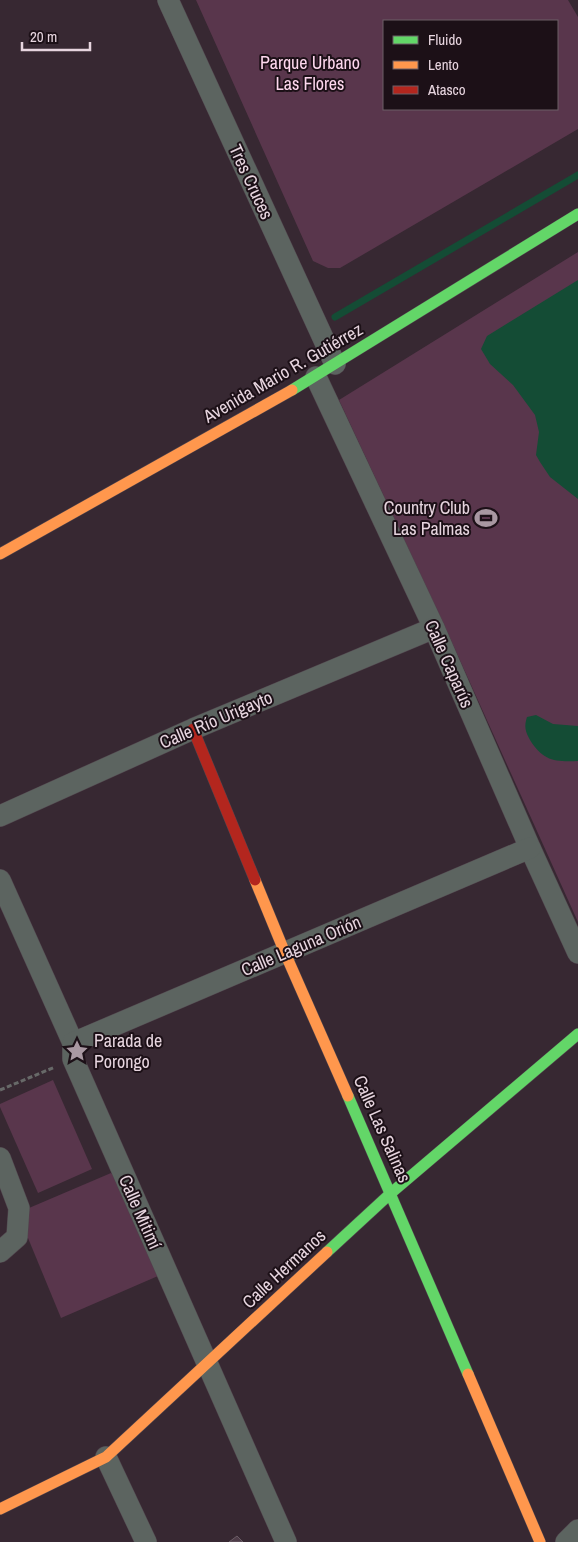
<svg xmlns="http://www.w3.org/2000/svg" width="578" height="1542" font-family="'Archivo Narrow',sans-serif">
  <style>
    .green { fill: #59364c; fill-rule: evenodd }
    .water { fill: #144c35 }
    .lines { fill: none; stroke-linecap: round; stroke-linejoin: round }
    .stream { stroke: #144c35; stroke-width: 7 }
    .building { fill: #4e3c48; stroke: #6a5d66 }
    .street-casing { stroke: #51454d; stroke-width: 22 }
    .fast-casing { stroke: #51454d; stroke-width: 12 }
    .slow-casing { stroke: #51454d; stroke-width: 12 }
    .jam-casing { stroke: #51454d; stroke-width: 12 }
    .path { stroke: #676968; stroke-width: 3; stroke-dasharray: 5 2.5; stroke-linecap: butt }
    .street { stroke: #5c6460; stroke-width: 21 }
    .fast { stroke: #63d668; stroke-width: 11 }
    .slow { stroke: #ff974d; stroke-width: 11 }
    .jam { stroke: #b3261e; stroke-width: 11 }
    .labels { text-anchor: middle; stroke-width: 4; stroke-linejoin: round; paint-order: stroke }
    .park-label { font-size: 18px; fill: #fdd7ed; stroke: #1c1017 }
    .street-label { font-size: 18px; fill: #e7d5df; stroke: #1c1017 }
    .poi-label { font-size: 18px; fill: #e7d5df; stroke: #1c1017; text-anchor: end }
  </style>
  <rect width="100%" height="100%" fill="#372832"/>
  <!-- green -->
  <g class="green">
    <path d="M 196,0 L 568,0 L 578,17 L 578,129 L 340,268 L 328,268 L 313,261 ZM 384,21 L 557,21 L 557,109 L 384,109 Z"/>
    <path d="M 578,252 L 578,922 L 449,636 L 339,400 Z"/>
    <path d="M 53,1080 L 92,1169 L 38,1193 L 0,1107 L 0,1104 Z"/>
    <path d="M 111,1173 L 117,1179 L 158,1276 L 61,1318 L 21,1221 L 29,1208 Z"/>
  </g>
  <!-- water -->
  <g class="water">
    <path d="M 578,280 L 578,499 L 550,477 L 540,462 L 536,455 L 539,432 L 535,415 L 513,385 L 490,364 L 481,349 L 487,336 Z"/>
    <path d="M 536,715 L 553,724 L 578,726 L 578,761 C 555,762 543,761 530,740 C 525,731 524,726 527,717 Z"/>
  </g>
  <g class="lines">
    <!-- stream -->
    <path class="stream" d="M 335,317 L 578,175"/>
  </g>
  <!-- building -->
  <path class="building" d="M 237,1536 L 243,1542 L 229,1542 Z"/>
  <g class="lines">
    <defs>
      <g id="street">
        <path d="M 168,0 L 335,364"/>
        <path d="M 316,377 L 434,628 L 530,848 L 578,953"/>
        <path d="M 0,816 L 193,729 L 434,628"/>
        <path d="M 0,880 L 73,1043 L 73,1059 L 286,1542"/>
        <path d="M 73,1043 L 530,848"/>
        <path d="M 0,1158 L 19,1208 L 17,1237 L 0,1252"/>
        <path d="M 106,1457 L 146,1542"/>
        <path d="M 566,1542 L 578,1530"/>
      </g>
      <g id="fast">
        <path d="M 292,390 L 578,214"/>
        <path d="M 348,1096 L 468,1374"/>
        <path d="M 327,1252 L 391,1193 L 578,1034"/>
      </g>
      <g id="slow">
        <path d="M 0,554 L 292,390"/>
        <path d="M 255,880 L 285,953 L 348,1096"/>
        <path d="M 468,1374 L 540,1542"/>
        <path d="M 0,1509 L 106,1457 L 327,1252"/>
      </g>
      <path id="jam" d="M 193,729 L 255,880"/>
    </defs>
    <!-- street casing -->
    <use href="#street" class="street-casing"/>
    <!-- fast casing -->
    <use href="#fast" class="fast-casing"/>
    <!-- slow casing -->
    <use href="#slow" class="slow-casing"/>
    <!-- jam casing -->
    <use href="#jam" class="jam-casing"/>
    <!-- path -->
    <path class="path" d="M 0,1090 L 55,1067"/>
    <!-- street -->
    <use href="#street" class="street"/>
    <!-- fast -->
    <use href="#fast" class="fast"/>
    <!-- slow -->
    <use href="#slow" class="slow"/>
    <!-- jam -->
    <use href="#jam" class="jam"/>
  </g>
  <!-- icons -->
  <defs>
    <symbol id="stadium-bare" viewBox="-9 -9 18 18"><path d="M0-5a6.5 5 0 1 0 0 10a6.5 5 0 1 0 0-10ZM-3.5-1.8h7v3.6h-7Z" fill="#a998a2" stroke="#1c1017" stroke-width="2.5" paint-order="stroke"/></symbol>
    <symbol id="sight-bare" viewBox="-9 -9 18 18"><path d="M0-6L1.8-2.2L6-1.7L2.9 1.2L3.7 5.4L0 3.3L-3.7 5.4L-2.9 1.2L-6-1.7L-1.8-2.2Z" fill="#a998a2" stroke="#1c1017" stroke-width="2.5" paint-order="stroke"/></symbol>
  </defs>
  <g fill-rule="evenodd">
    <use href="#stadium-bare" x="470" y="502" width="32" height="32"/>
    <use href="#sight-bare" x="61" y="1035" width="32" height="32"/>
  </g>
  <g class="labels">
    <!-- park labels -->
    <g class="park-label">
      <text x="310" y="69">Parque Urbano<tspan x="310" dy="21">Las Flores</tspan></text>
    </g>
    <!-- street labels -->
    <g class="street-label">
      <text transform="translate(251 182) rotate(65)" y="6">Tres Cruces</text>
      <text transform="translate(283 373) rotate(-30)" y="6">Avenida Mario R. Gutiérrez</text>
      <text transform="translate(449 664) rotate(66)" y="6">Calle Caparús</text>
      <text transform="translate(216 720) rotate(-23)" y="6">Calle Río Urigayto</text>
      <text transform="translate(301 946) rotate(-23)" y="6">Calle Laguna Orión</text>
      <text transform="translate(382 1129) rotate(66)" y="6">Calle Las Salinas</text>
      <text transform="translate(140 1212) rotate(66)" y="6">Calle Mitimí</text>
      <text transform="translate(284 1269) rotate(-43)" y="6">Calle Hermanos</text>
    </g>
    <!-- poi labels -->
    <g class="poi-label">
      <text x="470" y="514">Country Club<tspan x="470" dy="21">Las Palmas</tspan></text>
      <text x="94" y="1047" text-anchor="start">Parada de<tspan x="94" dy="21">Porongo</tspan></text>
    </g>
  </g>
  <!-- legend -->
  <rect x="383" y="20" width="175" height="90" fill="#1c1017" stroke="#6d5f67"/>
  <rect x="393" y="36" width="25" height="8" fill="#63d668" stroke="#6d5f67"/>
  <text x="428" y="45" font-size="15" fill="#e7d5df">Fluido</text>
  <rect x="393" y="61" width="25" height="8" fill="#ff974d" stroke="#6d5f67"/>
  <text x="428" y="70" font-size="15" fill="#e7d5df">Lento</text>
  <rect x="393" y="86" width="25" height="8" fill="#b3261e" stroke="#6d5f67"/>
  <text x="428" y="95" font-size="15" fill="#e7d5df">Atasco</text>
  <!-- scale -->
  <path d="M22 42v8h68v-8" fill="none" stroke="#e7d5df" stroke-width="2.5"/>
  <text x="30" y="42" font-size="15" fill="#e7d5df" stroke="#1c1017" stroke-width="4" paint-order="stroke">20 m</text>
</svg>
